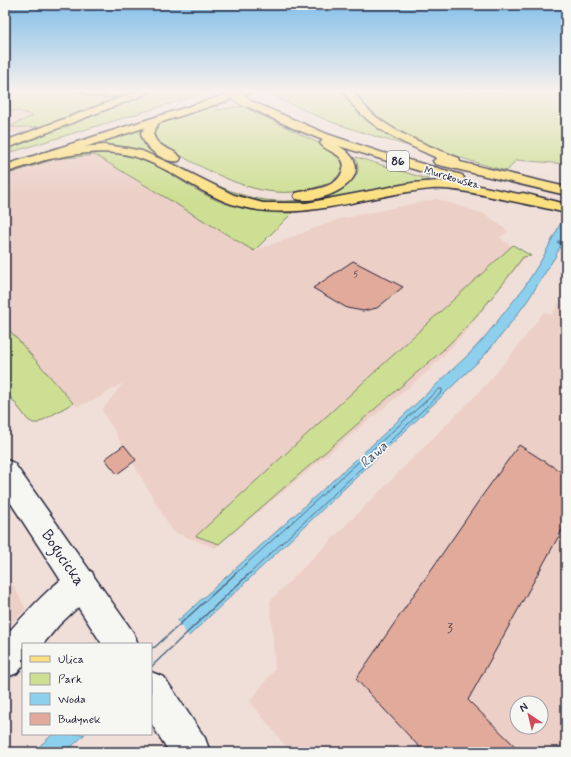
<svg xmlns="http://www.w3.org/2000/svg" width="571" height="757" font-family="Mynerve,sans-serif">
  <style>
    .built { fill: #eccfc6; fill-rule: evenodd }
    .green { fill: #cddf93; stroke: #788067 }
    .water { fill: #8cd0ed; stroke: #628aa6 }
    .pier { fill: #f0dfd8 }
    .lines { fill: none; stroke-linecap: round; stroke-linejoin: round }
    .shore-far1 { stroke: #4c6882; stroke-width: 1 }
    .shore { stroke: #4c6882; stroke-width: 1.5 }
    .stream { fill: #628aa6; fill-rule: evenodd }
    .building { fill: #e2aa9b; stroke: #22223b }
    .street-casing { stroke: #22223b; stroke-width: 3 }
    .secondary-casing { stroke: #22223b; stroke-width: 3 }
    .primary-casing { stroke: #22223b; stroke-width: 3 }
    .highway-casing { stroke: #22223b; stroke-width: 3 }
    .street { fill: #f6f6f2; fill-rule: evenodd }
    .secondary { fill: #f6f6f2; fill-rule: evenodd }
    .primary { fill: #fce080; fill-rule: evenodd }
    .highway { fill: #fce080; fill-rule: evenodd }
    .highway-bridge-casing { stroke: #22223b; stroke-width: 12; stroke-linecap: butt }
    .highway-bridge { stroke: #fce080; stroke-width: 10 }
    .labels { text-anchor: middle; stroke-width: 3.5; stroke-linejoin: round; paint-order: stroke }
    .far-number-label { font-size: 9px; fill: #524453 }
    .far-street-label { font-size: 11px; fill: #22223b; stroke: #f6f6f2 }
    .shield { fill: #f6f6f2; stroke: #626272; stroke-width: 1 }
    .shield-label { font-size: 12px; font-weight: bold; fill: #22223b }
    .near-number-label { font-size: 13px; fill: #524453 }
    .water-label { font-size: 14px; font-style: italic; fill: #425670; stroke: #f6f6f2 }
    .near-street-label { font-size: 16px; fill: #22223b; stroke: #f6f6f2 }
  </style>
  <rect width="100%" height="100%" fill="#f0dfd8"/>
  <filter id="ink" filterUnits="userSpaceOnUse"><feTurbulence type="fractalNoise" baseFrequency=".025" numOctaves="2"/><feDisplacementMap in="SourceGraphic" scale="8" xChannelSelector="R" yChannelSelector="G"/><feConvolveMatrix kernelMatrix="1 2 1 2 8 2 1 2 1" color-interpolation-filters="sRGB"/></filter>
  <g filter="url(#ink)">
    <!-- built -->
    <g class="built">
      <path d="M 10,110 L 28,114 L 33,116 L 9,127 L 28,128 L 54,124 L 25,135 L 22,133 L 5,133 L 5,112 Z"/>
      <path d="M 95,155 L 254,251 L 340,219 L 436,199 L 485,214 L 508,231 L 500,238 L 526,256 L 464,334 L 427,372 L 215,548 L 173,532 L 102,410 L 123,383 L 100,397 L 77,407 L 5,325 L 5,175 L 55,159 Z"/>
      <path d="M 566,294 L 566,752 L 290,752 L 250,701 L 275,669 L 270,601 L 483,388 L 508,359 L 544,312 L 551,315 ZM 517,703 L 541,703 L 541,727 L 517,727 Z"/>
      <path d="M 5,571 L 26,609 L 5,629 Z"/>
    </g>
    <!-- green -->
    <g class="green">
      <path d="M 17,92 L 78,92 L 102,96 L 132,94 L 54,124 L 35,127 L 8,127 L 33,116 C 24,112 14,109 5,112 L 5,98 Z"/>
      <path d="M 153,92 L 209,92 L 5,154 L 5,149 Z"/>
      <path d="M 285,92 L 343,92 C 359,121 388,134 416,148 L 377,137 L 331,122 L 273,96 Z"/>
      <path d="M 356,92 L 566,92 L 566,164 L 516,160 L 507,171 C 469,162 371,132 356,92 Z"/>
      <path d="M 219,103 L 216,107 L 217,110 L 242,106 L 327,147 L 340,158 L 343,167 C 339,179 328,184 317,187 C 273,202 233,183 194,163 C 182,156 168,150 157,141 C 154,133 154,129 161,123 Z"/>
      <path d="M 144,128 L 141,137 L 149,148 C 162,156 176,163 189,171 C 235,196 269,209 322,196 C 335,192 351,187 357,174 C 360,167 356,161 356,157 L 430,180 L 400,184 L 311,202 L 269,203 L 236,196 L 145,152 L 82,147 Z"/>
      <path d="M 97,152 C 110,152 123,153 136,157 C 164,166 187,187 214,199 C 238,210 266,213 292,213 L 254,251 L 95,155 L 55,159 L 5,175 L 5,171 L 62,155 Z"/>
      <path d="M 513,245 L 531,256 L 523,257 C 499,290 473,322 443,350 L 219,544 L 196,536 Z"/>
      <path d="M 5,325 L 73,403 L 38,423 L 33,423 L 28,420 L 5,390 Z"/>
    </g>
    <!-- water -->
    <g class="water">
      <path d="M 566,213 L 566,234 L 555,257 L 528,300 L 504,332 L 482,358 L 151,672 L 151,645 L 371,446 L 468,355 L 484,338 L 523,289 L 542,259 Z"/>
      <path d="M 53,734 L 85,734 L 66,752 L 33,752 Z"/>
    </g>
    <!-- pier -->
    <path class="pier" d="M 176,620 L 190,638 L 151,674 L 151,644 L 150,644 Z"/>
    <g class="lines">
      <!-- shore-far1 -->
      <path class="shore-far1" d="M 235,574 L 439,389 L 442,389 L 442,392 L 249,574"/>
      <!-- shore -->
      <g class="shore">
        <path d="M 151,648 L 155,647 L 236,573"/>
        <path d="M 151,667 L 250,573"/>
      </g>
      <!-- stream -->
      <path class="stream" d="M 559,240 L 566,244 L 566,248 L 557,243 L 557,241 Z"/>
    </g>
    <!-- building -->
    <g class="building">
      <path d="M 353,261 L 403,287 L 377,308 L 363,311 L 347,308 L 313,288 Z"/>
      <path d="M 124,445 L 136,460 L 117,474 L 105,459 Z"/>
      <path d="M 519,445 L 566,475 L 566,523 L 468,700 L 521,752 L 424,752 L 356,679 L 482,496 Z"/>
    </g>
    <g class="lines">
      <defs>
        <path id="street" d="M 81,568 L 92,572 L 96,583 L 92,594 L 59,625 L 43,644 L 23,644 L 23,666 L 17,673 L 5,678 L 5,636 C 25,615 54,579 81,568 Z"/>
        <g id="secondary">
          <path d="M 5,459 L 14,463 L 133,632 L 138,644 L 102,644 L 5,494 Z"/>
          <path d="M 151,672 L 164,677 L 205,738 L 210,752 L 169,752 L 151,723 Z"/>
        </g>
        <g id="primary">
          <path d="M 5,92 L 12,92 L 5,96 Z"/>
          <path d="M 83,92 L 130,92 C 123,98 90,98 83,92 Z"/>
          <path d="M 136,92 L 151,92 L 5,149 L 5,141 Z"/>
          <path d="M 234,92 L 250,92 L 248,94 L 5,173 L 5,165 Z"/>
        </g>
        <g id="highway">
          <path d="M 344,92 L 354,92 C 376,128 423,143 459,158 L 460,162 L 566,187 L 566,195 L 435,164 L 433,161 L 437,158 C 402,142 364,127 344,92 Z"/>
          <path d="M 246,99 L 327,134 L 380,152 L 462,175 L 464,178 L 462,181 L 452,181 L 339,146 C 386,175 323,206 296,199 L 294,196 L 296,193 C 311,189 339,189 343,169 C 344,166 344,163 342,160 C 337,152 325,151 320,143 L 323,140 L 293,128 L 242,104 L 241,102 L 242,100 Z"/>
          <path d="M 155,118 L 160,121 L 153,133 C 156,149 173,147 181,158 L 179,161 C 165,164 143,148 141,133 L 151,119 Z"/>
          <path d="M 104,145 L 127,148 L 142,151 L 174,165 L 234,195 L 263,203 L 306,203 L 412,183 L 439,181 L 465,183 L 519,194 L 523,193 L 566,204 L 566,213 C 541,207 517,202 492,197 C 473,193 452,188 432,189 C 370,194 311,221 247,208 C 205,200 173,167 132,156 C 104,148 73,154 45,160 L 41,159 L 39,156 L 41,153 L 80,147 Z"/>
        </g>
      </defs>
      <!-- street casing -->
      <use href="#street" class="street-casing"/>
      <!-- secondary casing -->
      <use href="#secondary" class="secondary-casing"/>
      <!-- primary casing -->
      <use href="#primary" class="primary-casing"/>
      <!-- highway casing -->
      <use href="#highway" class="highway-casing"/>
      <!-- street -->
      <use href="#street" class="street"/>
      <!-- secondary -->
      <use href="#secondary" class="secondary"/>
      <!-- primary -->
      <use href="#primary" class="primary"/>
      <!-- highway -->
      <use href="#highway" class="highway"/>
      <defs>
        <path id="highway-bridge" d="M 232,93 L 246,102"/>
      </defs>
      <!-- highway-bridge casing -->
      <use href="#highway-bridge" class="highway-bridge-casing"/>
      <!-- highway-bridge -->
      <use href="#highway-bridge" class="highway-bridge"/>
    </g>
  </g>
  <!-- sky -->
  <linearGradient id="sky" x2="0" y2="1"><stop stop-color="#83bfea"/><stop offset="0.46" stop-color="#f8f1ed"/><stop offset="1" stop-color="#f8f1ed" stop-opacity="0"/></linearGradient>
  <rect width="571" height="198" fill="url(#sky)"/>
  <g class="labels">
    <!-- far-number labels -->
    <g class="far-number-label">
      <text x="356" y="277">5</text>
    </g>
    <!-- far-street labels -->
    <g class="far-street-label">
      <text transform="translate(452 177) rotate(16)" y="4">Murckowska</text>
    </g>
    <!-- shield labels -->
    <rect class="shield" x="387" y="151" width="22" height="20" rx="3"/>
    <g class="shield-label">
      <text x="398" y="165">86</text>
    </g>
    <!-- near-number labels -->
    <g class="near-number-label">
      <text x="450" y="632">3</text>
    </g>
    <!-- water labels -->
    <g class="water-label">
      <text transform="translate(373 454) rotate(-42)" y="5">Rawa</text>
    </g>
    <!-- near-street labels -->
    <g class="near-street-label">
      <text transform="translate(64 557) rotate(56)" y="6">Bogucicka</text>
    </g>
  </g>
  <!-- margin -->
  <rect width="571" height="757" fill="none" stroke="#f6f6f2" stroke-width="20"/>
  <rect x="10" y="10" width="551" height="737" fill="none" stroke="#22223b" stroke-width="1.5" filter="url(#ink)"/>
  <!-- legend -->
  <rect x="22" y="643" width="130" height="92" fill="#f6f6f2" stroke="#a1a1a9"/>
  <rect x="30" y="656" width="20" height="6" fill="#fce080" stroke="#a1a1a9"/>
  <text x="58" y="663" font-size="12" fill="#22223b">Ulica</text>
  <rect x="30" y="673" width="20" height="12" fill="#cddf93" stroke="#a1a1a9"/>
  <text x="58" y="683" font-size="12" fill="#22223b">Park</text>
  <rect x="30" y="693" width="20" height="12" fill="#8cd0ed" stroke="#a1a1a9"/>
  <text x="58" y="703" font-size="12" fill="#22223b">Woda</text>
  <rect x="30" y="713" width="20" height="12" fill="#e2aa9b" stroke="#a1a1a9"/>
  <text x="58" y="723" font-size="12" fill="#22223b">Budynek</text>
  <!-- north arrow -->
  <g transform="translate(529 715) rotate(325)"><circle r="19" fill="#f6f6f2" stroke="#a1a1a9"/>
  <path d="M0-3L7 15L0 10L-7 15Z" fill="#d1495b"/>
  <text y="-6" font-size="11" font-weight="bold" text-anchor="middle" fill="#22223b">N</text>
  </g>
</svg>
